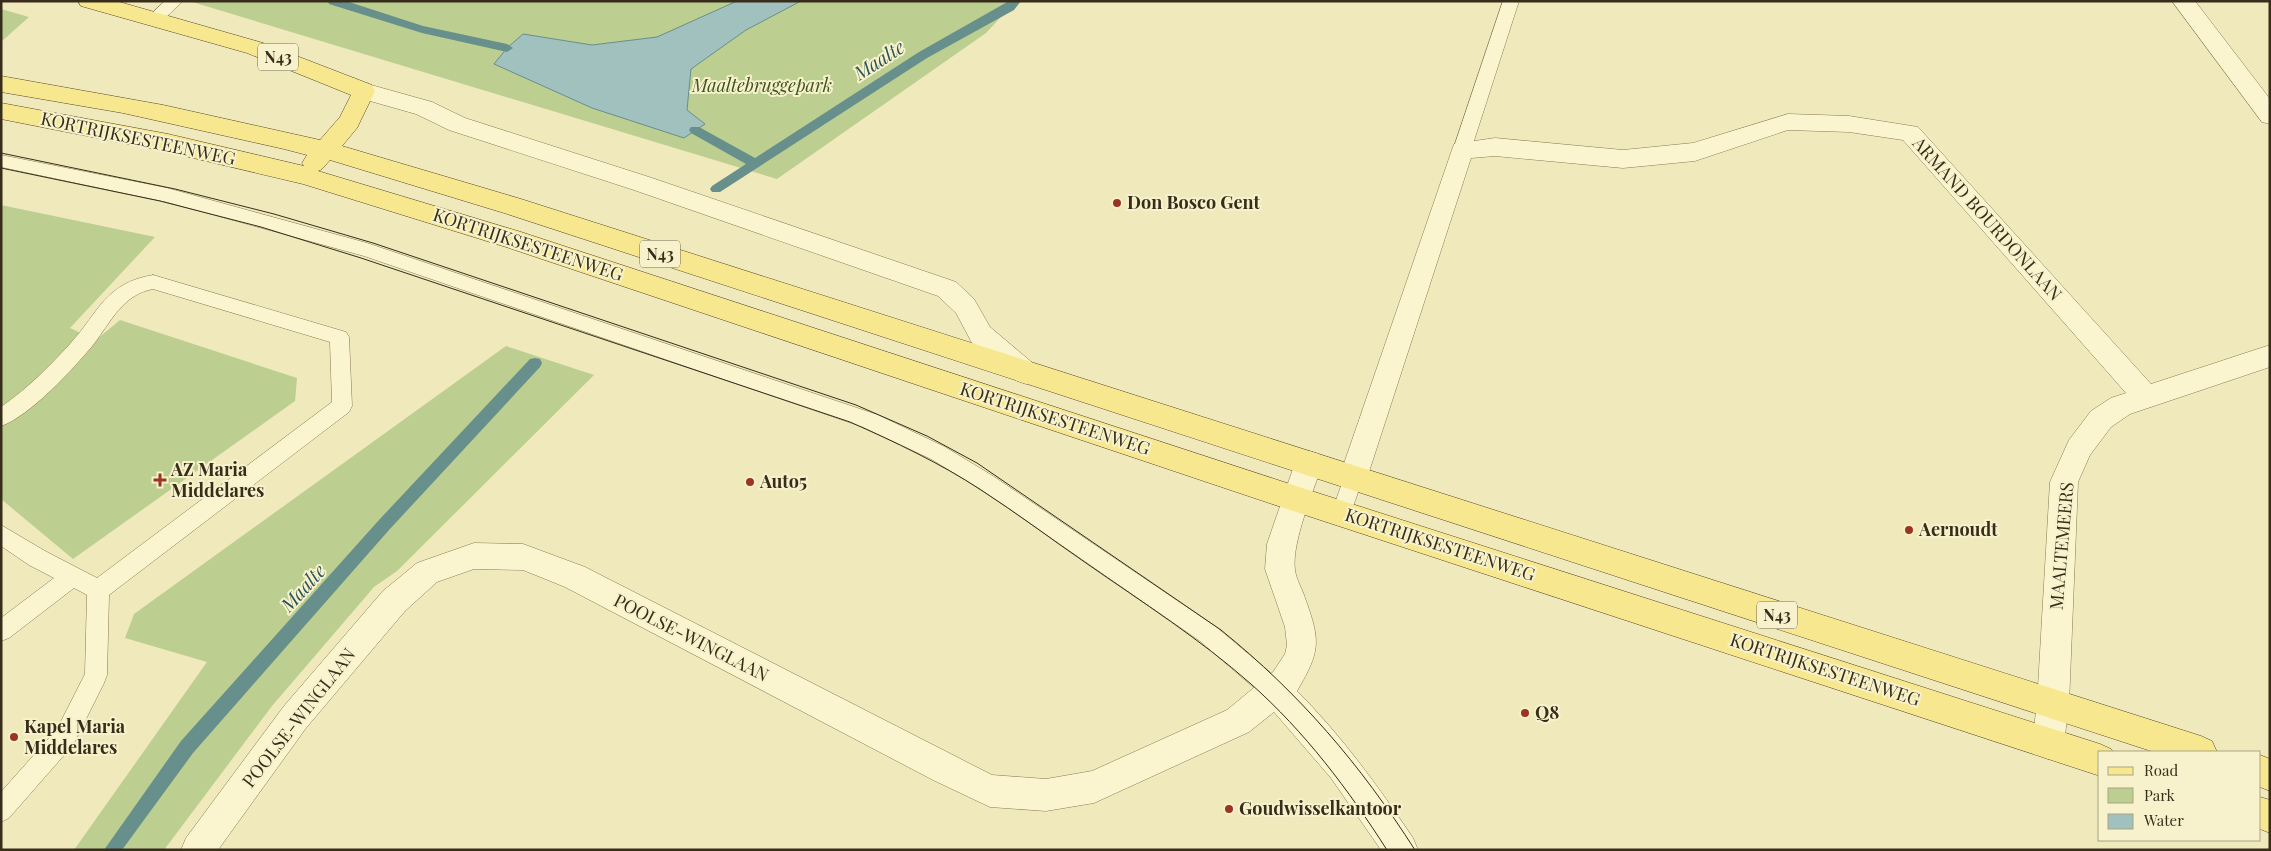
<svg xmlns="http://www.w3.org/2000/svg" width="2271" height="851" font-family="'Playfair Display',serif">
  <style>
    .green { fill: #bcce90 }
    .water { fill: #a0c1bd; stroke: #678f8c }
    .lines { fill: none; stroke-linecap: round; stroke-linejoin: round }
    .stream { fill: #678f8c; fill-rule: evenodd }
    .service-casing { stroke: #897955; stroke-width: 1 }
    .minor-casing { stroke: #897955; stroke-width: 1 }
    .primary-casing { stroke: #56462a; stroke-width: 1 }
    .service { fill: #fbf5cf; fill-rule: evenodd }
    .minor { fill: #fbf5cf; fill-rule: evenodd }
    .primary { fill: #f7e890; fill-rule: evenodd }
    .tram { stroke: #372d1a; stroke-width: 1 }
    .poi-dot { fill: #9b3521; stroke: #f7f2cc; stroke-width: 2 }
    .labels { text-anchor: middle; stroke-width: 4; stroke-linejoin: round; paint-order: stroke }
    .shield { fill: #f7f2cc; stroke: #71684f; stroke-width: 1 }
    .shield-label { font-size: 16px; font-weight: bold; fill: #372d1a }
    .park-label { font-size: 18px; font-style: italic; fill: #3e5420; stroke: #f7f2cc }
    .street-label { font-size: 18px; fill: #372d1a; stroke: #f7f2cc }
    .poi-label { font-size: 18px; font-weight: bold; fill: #372d1a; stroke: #f7f2cc; text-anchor: start }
    .water-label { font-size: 19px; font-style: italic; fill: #295358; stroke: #f7f2cc }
  </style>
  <rect width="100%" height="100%" fill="#f0e9bc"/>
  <!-- green -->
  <g class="green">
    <path d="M 189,1 L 1016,1 L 986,33 L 777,179 Z"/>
    <path d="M 1,9 L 29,17 L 1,42 Z"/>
    <path d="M 1,205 L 155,237 L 70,328 L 96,340 L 120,320 L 297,378 L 295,401 L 73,559 L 1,499 Z"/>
    <path d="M 506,346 L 594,375 L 397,571 L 374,587 L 272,706 L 164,850 L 74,850 L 207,662 L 125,638 L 134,614 Z"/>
  </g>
  <!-- water -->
  <path class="water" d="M 737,1 L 801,1 L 746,30 L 691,69 L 687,110 L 705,124 L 684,138 L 592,108 L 494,64 L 507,48 L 523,34 L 592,45 L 657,37 Z"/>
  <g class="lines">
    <!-- stream -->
    <g class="stream">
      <path d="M 328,1 L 346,1 L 423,26 L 507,44 L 513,48 L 507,52 L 422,33 L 329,4 Z"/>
      <path d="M 1009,1 L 1021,1 L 1014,10 L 927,58 L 720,192 L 712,192 L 710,189 L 712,186 L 746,164 L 691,133 L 689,130 L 691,127 L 699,127 L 755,158 L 919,52 Z"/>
      <path d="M 535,358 L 540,359 L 542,363 L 540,367 L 389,530 L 193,753 L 122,850 L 104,850 L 181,741 L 379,520 L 530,359 Z"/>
    </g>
    <defs>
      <g id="service">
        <path d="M 165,1 L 183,1 L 161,22 L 149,22 L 147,18 Z"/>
        <path d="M 1503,1 L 1519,1 L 1471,150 L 1468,154 L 1462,156 L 1456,154 L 1453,150 Z"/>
        <path d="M 1,155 L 167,188 L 367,243 L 878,415 L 945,447 L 993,476 L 1216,627 L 1283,683 L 1286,691 L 1283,699 L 1275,702 L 1267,699 L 1200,641 L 979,488 L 931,459 L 863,427 L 364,256 L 167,202 L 1,167 Z"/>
        <path d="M 153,275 L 346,332 L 349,337 L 352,406 L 349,412 L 109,595 L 107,675 L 104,683 L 73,745 L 9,818 L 1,822 L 1,792 L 57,729 L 85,674 L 87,595 L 74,588 L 9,638 L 1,641 L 1,618 L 54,578 L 29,565 L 1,546 L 1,525 L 45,551 L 97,578 L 332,402 L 330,342 L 153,289 C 122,295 111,322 93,345 C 73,369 30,416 1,426 L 1,407 C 27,389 49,367 70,344 C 99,312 105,283 153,275 Z"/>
        <path d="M 1353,469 L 1360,472 L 1363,478 L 1348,521 L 1341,523 L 1334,521 L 1331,514 L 1346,472 Z"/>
      </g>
      <g id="minor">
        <path d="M 2172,1 L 2195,1 L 2270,99 L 2270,124 L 2262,122 Z"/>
        <path d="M 364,83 L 432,102 L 465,118 L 652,178 L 956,282 L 974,299 L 990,327 L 1035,365 L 1039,373 L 1035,381 L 1026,384 L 1017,381 L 972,343 L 956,313 L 938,296 L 634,190 L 449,130 L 416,114 L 356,97 L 353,91 L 356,85 Z"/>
        <path d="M 1788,114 L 1849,116 L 1918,127 L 2151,384 L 2270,345 L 2270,367 L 2130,414 L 2111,427 L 2090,455 L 2078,482 L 2069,704 L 2064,743 L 2059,754 L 2048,759 L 2037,754 L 2032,743 L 2037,704 L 2050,482 L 2069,440 L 2091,411 L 2111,398 L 2126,393 L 1903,140 L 1849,132 L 1788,130 L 1695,161 L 1623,168 L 1495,156 L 1471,158 L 1367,478 L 1363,487 L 1353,490 L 1343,487 L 1339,478 L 1454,144 L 1495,138 L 1623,150 L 1693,143 Z"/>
        <path d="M 1309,451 L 1319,454 L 1323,463 C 1314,489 1291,544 1295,570 C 1296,578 1301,587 1304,595 C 1320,640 1322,649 1297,691 C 1341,735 1378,786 1413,838 L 1418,850 L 1381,850 L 1331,778 L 1274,712 L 1249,732 L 1094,803 L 1046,811 L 990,807 L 933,780 L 565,587 L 523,570 L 474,569 L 437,582 L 405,611 L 306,728 L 218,850 L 181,850 L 186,838 L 284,706 L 383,591 L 417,563 L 474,543 L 523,544 L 585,567 L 992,775 L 1046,779 L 1092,771 L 1227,710 L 1273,672 L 1285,654 L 1287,645 L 1285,627 L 1265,569 L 1267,544 L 1295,463 L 1299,454 Z"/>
      </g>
      <g id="primary">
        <path d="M 78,1 L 116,1 L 263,43 L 372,85 L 375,91 L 357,128 L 342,146 L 521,199 L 2201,736 L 2212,741 L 2217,752 L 2154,752 L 504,213 L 330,160 L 322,169 L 318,171 L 521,232 L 1296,486 L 2100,744 L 2111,749 L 2113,752 L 2100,752 L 2100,776 L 1296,512 L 506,247 L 303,184 L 168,152 L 1,119 L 1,103 L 168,134 L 304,166 L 302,163 L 307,155 L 284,149 L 123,113 L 1,92 L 1,76 L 163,105 L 320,140 L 340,117 L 351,95 L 247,53 L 81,6 Z"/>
        <path d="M 2260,755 L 2270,759 L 2270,791 L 2260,787 Z"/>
        <path d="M 2260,797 L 2270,800 L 2270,833 L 2260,829 Z"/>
      </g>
    </defs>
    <!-- service casing -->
    <use href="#service" class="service-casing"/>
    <!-- minor casing -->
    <use href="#minor" class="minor-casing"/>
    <!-- primary casing -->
    <use href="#primary" class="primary-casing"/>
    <!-- service -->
    <use href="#service" class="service"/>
    <!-- minor -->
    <use href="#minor" class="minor"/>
    <!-- primary -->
    <use href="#primary" class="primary"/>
    <!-- tram -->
    <g class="tram">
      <path d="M 1,153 L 175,189 L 274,214 L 373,243 L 856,405 L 927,436 L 977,463 L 1221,630 C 1300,694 1360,764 1415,850"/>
      <path d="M 1,168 L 160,201 L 261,227 L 361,258 L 850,422 C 895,442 940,463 981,490 C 1017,513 1051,539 1086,563 C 1142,602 1200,639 1251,684 C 1305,732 1348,789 1387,850"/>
    </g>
  </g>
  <!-- markers -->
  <g class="poi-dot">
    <circle cx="1117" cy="203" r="5"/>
    <path d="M157.5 472.5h5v5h5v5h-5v5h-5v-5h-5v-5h5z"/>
    <circle cx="750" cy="482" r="5"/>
    <circle cx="1909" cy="530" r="5"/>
    <circle cx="1525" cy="713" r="5"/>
    <circle cx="14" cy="737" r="5"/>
    <circle cx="1229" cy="809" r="5"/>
  </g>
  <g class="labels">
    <!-- shield labels -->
    <g class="shield">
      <rect x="258" y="43.5" width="40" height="27" rx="4"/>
      <rect x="640" y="240.5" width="40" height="27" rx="4"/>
      <rect x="1757" y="601.5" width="40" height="27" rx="4"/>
    </g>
    <g class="shield-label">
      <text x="278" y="63">N43</text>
      <text x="660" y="260">N43</text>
      <text x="1777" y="621">N43</text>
    </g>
    <!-- park labels -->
    <g class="park-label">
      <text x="762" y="92">Maaltebruggepark</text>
    </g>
    <!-- street labels -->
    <g class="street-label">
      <text transform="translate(138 139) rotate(12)" y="6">KORTRIJKSESTEENWEG</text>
      <text transform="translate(1987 219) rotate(48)" y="6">ARMAND BOURDONLAAN</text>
      <text transform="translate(528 245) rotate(18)" y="6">KORTRIJKSESTEENWEG</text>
      <text transform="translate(1055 419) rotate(18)" y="6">KORTRIJKSESTEENWEG</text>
      <text transform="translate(1440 545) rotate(18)" y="6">KORTRIJKSESTEENWEG</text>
      <text transform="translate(2062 546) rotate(-85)" y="6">MAALTEMEERS</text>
      <text transform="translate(691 638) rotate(27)" y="6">POOLSE-WINGLAAN</text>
      <text transform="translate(1825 670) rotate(18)" y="6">KORTRIJKSESTEENWEG</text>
      <text transform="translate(299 718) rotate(-52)" y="6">POOLSE-WINGLAAN</text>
    </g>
    <!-- poi labels -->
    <g class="poi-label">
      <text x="1127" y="209">Don Bosco Gent</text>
      <text x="171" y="476">AZ Maria<tspan x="171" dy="21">Middelares</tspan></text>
      <text x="760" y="488">Auto5</text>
      <text x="1919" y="536">Aernoudt</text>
      <text x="1535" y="719">Q8</text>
      <text x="24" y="733">Kapel Maria<tspan x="24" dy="21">Middelares</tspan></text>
      <text x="1239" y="815">Goudwisselkantoor</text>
    </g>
    <!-- water labels -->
    <g class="water-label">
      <text transform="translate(879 60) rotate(-33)" y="7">Maalte</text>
      <text transform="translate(303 588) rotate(-48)" y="7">Maalte</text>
    </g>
  </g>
  <!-- border -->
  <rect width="2271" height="851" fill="none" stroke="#372d1a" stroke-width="5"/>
  <!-- legend -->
  <rect x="2098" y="751" width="162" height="90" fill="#f7f2cc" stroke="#aaa385"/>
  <rect x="2108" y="767" width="25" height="8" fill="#f7e890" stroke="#aaa385"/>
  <text x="2144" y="776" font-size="15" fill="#372d1a">Road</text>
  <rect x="2108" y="788" width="25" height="15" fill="#bcce90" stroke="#aaa385"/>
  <text x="2144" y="801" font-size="15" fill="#372d1a">Park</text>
  <rect x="2108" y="814" width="25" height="15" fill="#a0c1bd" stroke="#aaa385"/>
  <text x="2144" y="826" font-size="15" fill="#372d1a">Water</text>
</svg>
